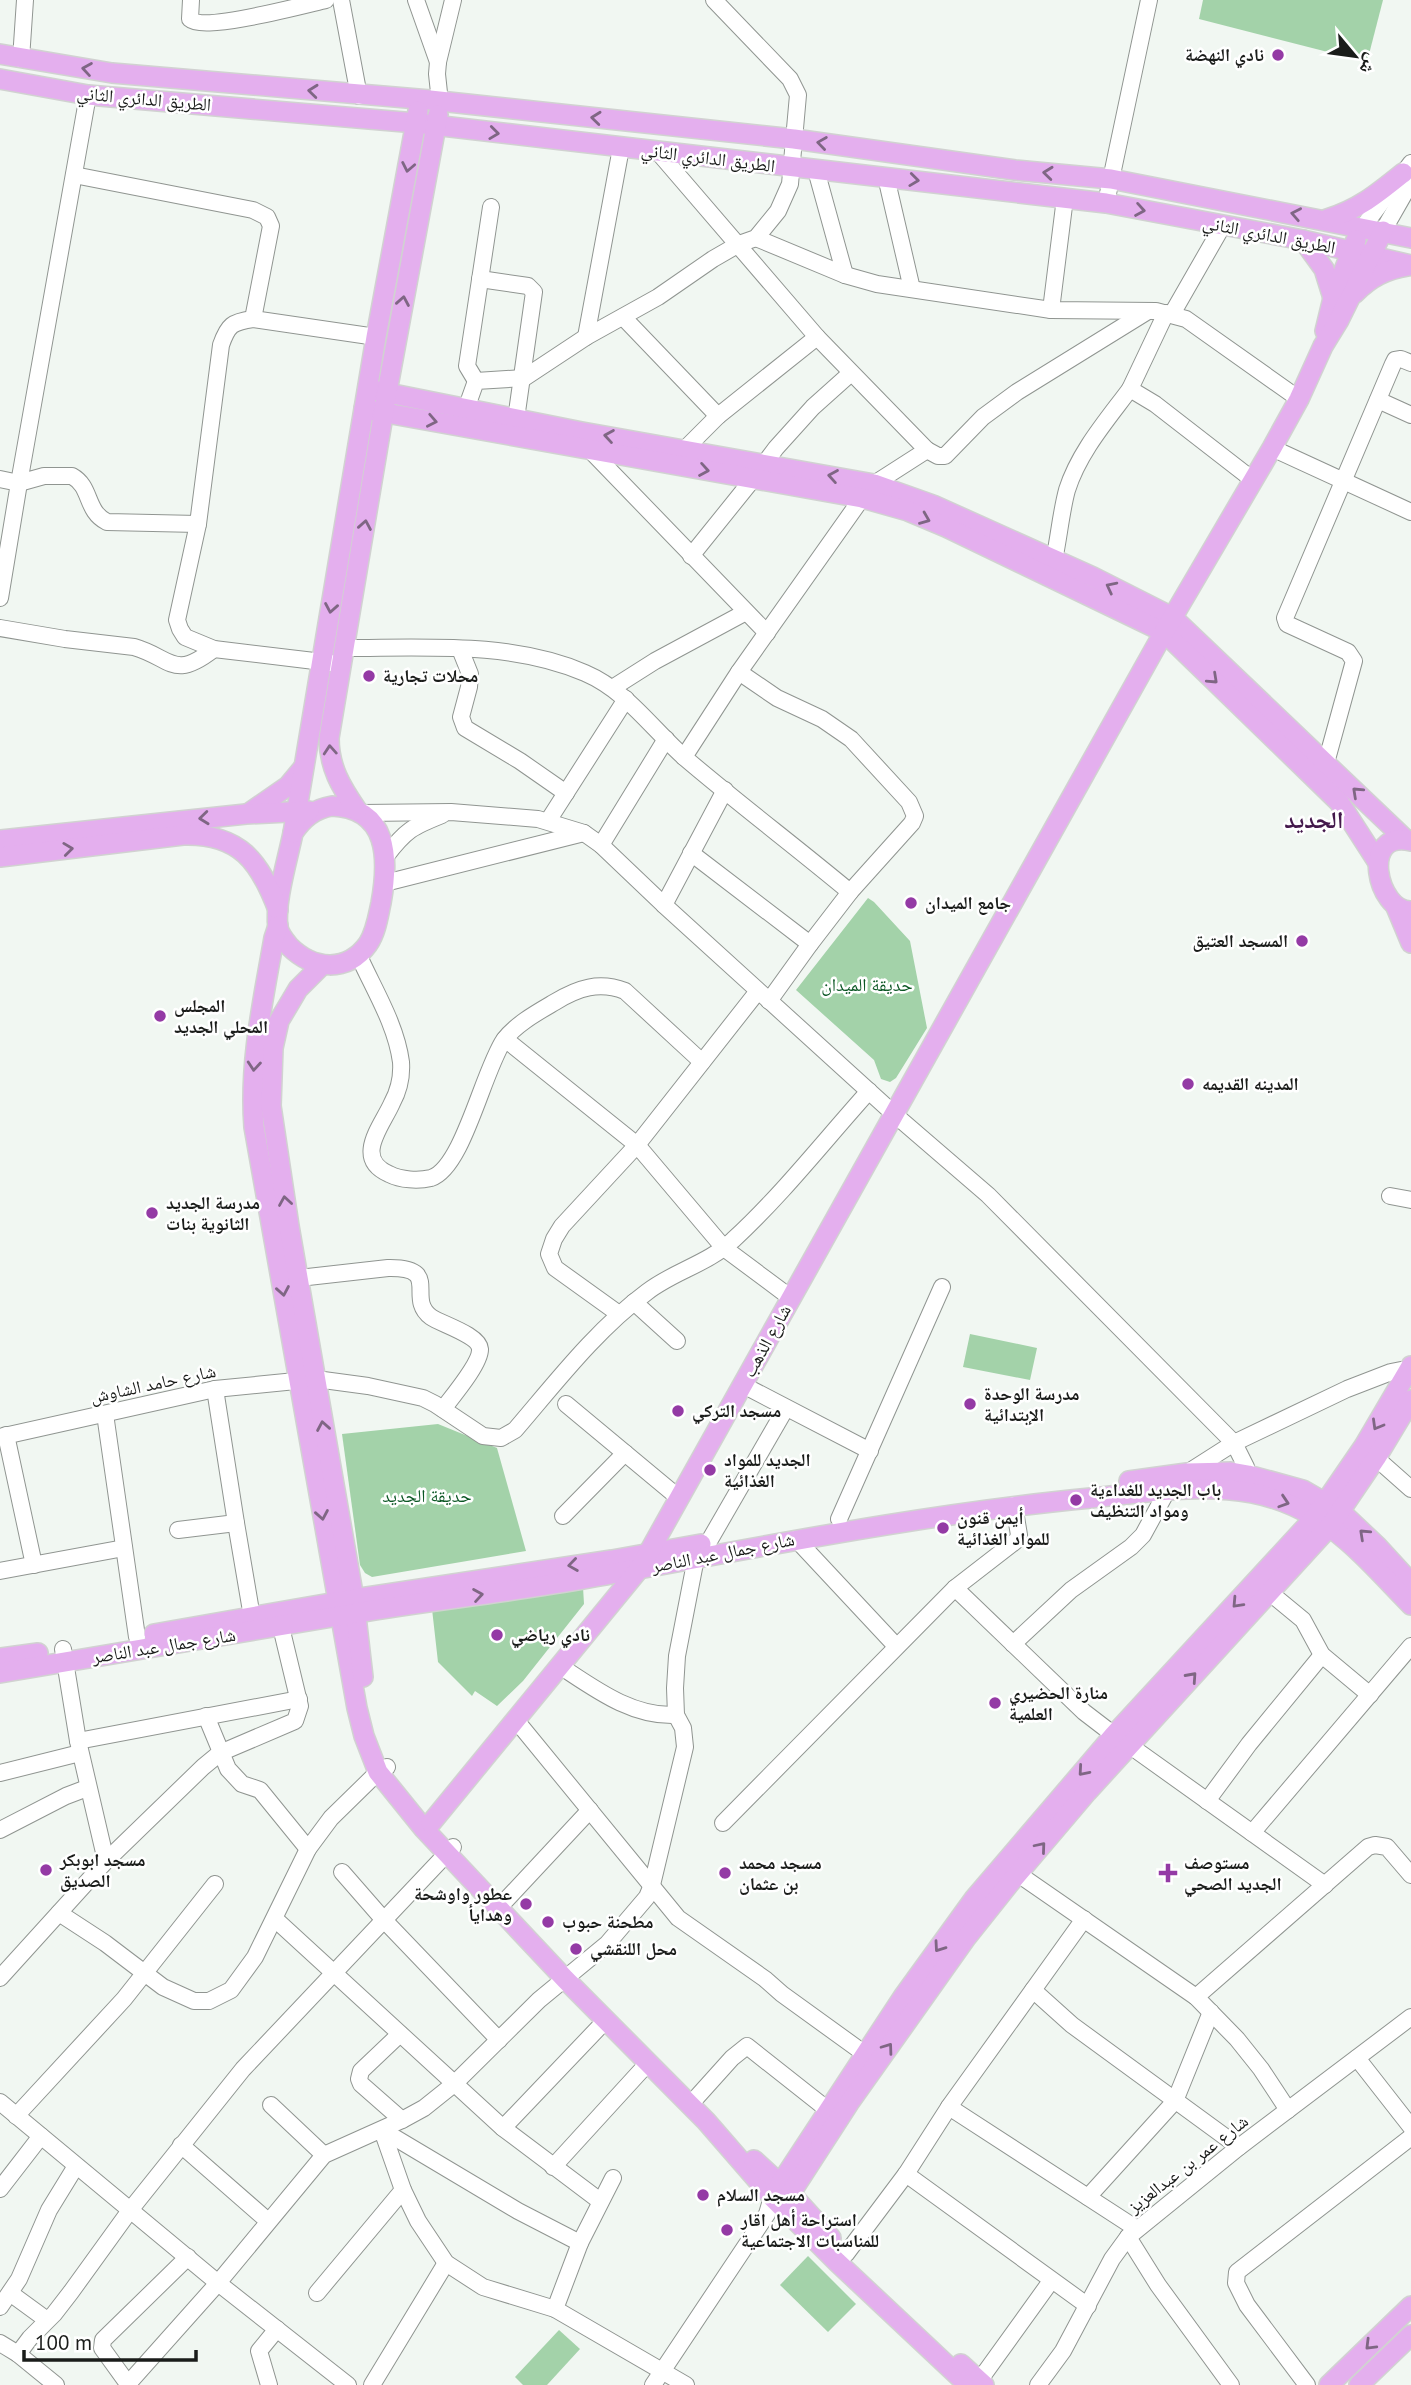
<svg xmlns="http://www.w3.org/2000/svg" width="1411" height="2385" font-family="'PT Sans','Noto Naskh Arabic',sans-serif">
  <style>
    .green { fill: #a3d2a9 }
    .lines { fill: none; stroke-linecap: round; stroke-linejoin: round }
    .minor-casing { stroke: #909591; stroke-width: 18 }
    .major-casing { stroke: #d1d2d1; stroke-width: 22 }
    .minor { stroke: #fff; stroke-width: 16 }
    .major { stroke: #e4afee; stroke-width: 19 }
    .oneway { stroke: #7f6684 }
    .poi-dot { fill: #943aa5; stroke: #fff; stroke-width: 2.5 }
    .labels { text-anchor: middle; stroke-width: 5; stroke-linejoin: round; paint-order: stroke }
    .poi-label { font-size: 18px; font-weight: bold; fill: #1a1c1a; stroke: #fff; text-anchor: start }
    .street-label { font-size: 18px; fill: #1a1c1a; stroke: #fff }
    .park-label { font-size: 18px; fill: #0a5623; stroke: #fff }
    .district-label { font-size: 24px; font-weight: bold; fill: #44194c; stroke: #fff }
  </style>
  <rect width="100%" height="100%" fill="#f1f7f2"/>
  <!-- green -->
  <g class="green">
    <path d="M 1203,0 L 1383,0 L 1367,62 L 1199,19 Z"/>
    <path d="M 868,898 L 874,902 L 910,941 L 927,1028 L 896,1078 L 890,1082 L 881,1079 L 874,1060 L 796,990 Z"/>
    <path d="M 970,1334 L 1037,1348 L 1030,1380 L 963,1367 Z"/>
    <path d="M 438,1424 L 497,1448 L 526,1551 L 372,1577 L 365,1573 L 360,1565 L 342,1434 Z"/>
    <path d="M 583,1587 L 584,1604 L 523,1681 L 497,1706 L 475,1691 L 472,1696 L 438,1662 L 432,1609 Z"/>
    <path d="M 808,2256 L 856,2304 L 828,2332 L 780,2285 Z"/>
    <path d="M 559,2330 L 580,2349 L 547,2385 L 523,2385 L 515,2377 Z"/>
  </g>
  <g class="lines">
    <defs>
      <g id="minor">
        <path d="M 191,0 L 190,19 C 204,32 304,5 326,0"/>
        <path d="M 341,0 L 359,96"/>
        <path d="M 416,0 L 438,62"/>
        <path d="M 21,59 L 25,0"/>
        <path d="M 88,95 L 19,483 L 44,476 L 72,476 C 92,487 85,511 107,522 L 198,524"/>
        <path d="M 440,102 L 437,74 L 438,62 L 453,0"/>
        <path d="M 658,152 L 817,337 L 927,450 L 874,484 L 862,498 L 739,672 L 684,757"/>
        <path d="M 816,170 L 845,275"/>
        <path d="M 74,175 L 253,210 L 267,217 L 271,226 L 253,319"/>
        <path d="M 886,177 L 912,289"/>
        <path d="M 1106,203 L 1149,0"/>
        <path d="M 1363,227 L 1411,163"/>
        <path d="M 1383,231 L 1411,182"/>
        <path d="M 756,238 L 845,275 L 877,284 L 1051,310 L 1156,311 L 1186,319 L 1299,399"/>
        <path d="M 480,279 L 528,286 L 534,292 L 516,419"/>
        <path d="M 1051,310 L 1065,198"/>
        <path d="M 1166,313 L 1130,389 L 1155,404 L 1253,480"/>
        <path d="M 1172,314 L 1223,225"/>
        <path d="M 623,317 L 718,416"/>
        <path d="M 586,337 L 621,148"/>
        <path d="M 476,381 L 467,366 L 491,207"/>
        <path d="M 1378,400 L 1411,415"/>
        <path d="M 466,409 L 476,381 L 524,378 L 586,337 L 658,297 L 713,259 L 739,244 L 756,238 L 778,211 L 790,184 L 798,95 L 790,79 L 714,0"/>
        <path d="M 1272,448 L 1411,512"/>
        <path d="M 685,449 L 718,416 L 817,337"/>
        <path d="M 590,450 L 767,633"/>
        <path d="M 927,450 L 938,456 L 945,456 L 983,417 L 1017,392 L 1148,311"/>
        <path d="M 0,479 L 19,483 L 0,598"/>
        <path d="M 691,556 L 753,479 L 776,448 L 813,407 L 851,373"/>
        <path d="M 1054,560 C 1059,537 1061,512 1067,490 C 1079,452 1107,420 1130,389"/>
        <path d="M 0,628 L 65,639 L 134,647 C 172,658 173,681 214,649"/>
        <path d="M 344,648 C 424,648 511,641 585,673 C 627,691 652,729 685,758 C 739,804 796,847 850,892 L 810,944 L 769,1001"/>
        <path d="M 460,649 L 470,674 L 469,687 L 461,717 L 465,728 L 520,761 L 566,793"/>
        <path d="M 331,663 L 214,649 L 185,637 L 180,629 L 177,620 L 198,524 L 221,345 C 228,325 232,322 253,319 L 376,337"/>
        <path d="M 739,672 L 777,698 L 822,719 L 851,739 L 909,802 L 915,816 L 912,823 L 850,892"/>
        <path d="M 614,687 L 655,661 L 746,612"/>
        <path d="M 1326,763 L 1354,661 L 1348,652 L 1287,624 L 1285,618 L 1393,364 L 1395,360 L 1401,359 L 1411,363"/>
        <path d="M 363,813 L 451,812 L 538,819 L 584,833 L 601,845 L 664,905 L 894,1114 L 988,1195 L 1234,1443 L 1246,1467 L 1250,1483"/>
        <path d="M 548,821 L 626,699"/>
        <path d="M 601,845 L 666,739"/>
        <path d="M 691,853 L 810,944"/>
        <path d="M 386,856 C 406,830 412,827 442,815"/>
        <path d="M 385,883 L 584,833"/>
        <path d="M 664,905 L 725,790"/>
        <path d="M 358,954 C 373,988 396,1024 401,1062 C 402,1076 399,1090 392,1103 C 382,1126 353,1158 389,1174 C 401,1180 418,1181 431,1178 C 463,1168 483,1071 504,1040 C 516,1024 538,1012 555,1002 C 578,988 599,981 625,991 L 702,1062"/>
        <path d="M 505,1039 L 637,1145 L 724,1248 L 791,1298"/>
        <path d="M 1390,1196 L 1411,1200"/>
        <path d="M 299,1278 L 388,1268 C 443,1267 405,1298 431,1317 C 441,1324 479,1335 480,1349 C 481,1363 452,1397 443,1409"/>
        <path d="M 634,1302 L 677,1341"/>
        <path d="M 619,1314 L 555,1268 L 549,1254 L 554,1239 L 562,1226 L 637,1145 L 758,991"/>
        <path d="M 743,1385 L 870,1451"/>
        <path d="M 566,1404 L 679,1498"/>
        <path d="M 105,1414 L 137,1637"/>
        <path d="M 6,1435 L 34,1565"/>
        <path d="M 0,1437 L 215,1389 L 316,1379 L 368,1386 L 423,1398 L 435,1404 L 483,1436 L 501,1438 L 515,1430 C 557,1381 596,1330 647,1292 C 674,1271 708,1264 733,1240 C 782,1195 824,1141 869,1091"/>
        <path d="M 1376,1458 L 1411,1489"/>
        <path d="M 1187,1473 L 1234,1443 L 1347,1389 L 1391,1372 L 1401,1370 L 1411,1372"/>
        <path d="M 563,1516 L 625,1453"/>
        <path d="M 839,1519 L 942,1287"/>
        <path d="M 236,1523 L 252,1617"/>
        <path d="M 178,1530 L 236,1523 L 215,1389"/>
        <path d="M 796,1539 L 896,1646"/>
        <path d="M 708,1543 L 786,1408"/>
        <path d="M 0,1571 L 124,1548"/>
        <path d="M 955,1588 L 1084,1712 L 1114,1735"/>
        <path d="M 1269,1592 L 1303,1620 L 1322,1655 L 1370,1695"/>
        <path d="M 1013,1644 L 1071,1590 L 1131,1547 L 1143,1535 L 1167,1491"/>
        <path d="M 63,1649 L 78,1741 L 106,1861"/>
        <path d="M 560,1666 C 595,1689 632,1717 676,1715"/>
        <path d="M 206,1716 L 228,1769 L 242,1784 L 260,1790 L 308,1849 L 331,1818 L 378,1772 L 387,1767"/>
        <path d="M 515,1719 L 678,1918 L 765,1979 L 782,1994 L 865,2054"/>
        <path d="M 78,1741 L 299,1699"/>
        <path d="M 1129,1745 L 1325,1885"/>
        <path d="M 0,1773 L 80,1753"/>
        <path d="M 1207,1801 L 1249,1744 L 1322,1655"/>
        <path d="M 723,1823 L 955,1588 L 1017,1540 L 1019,1535 L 1014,1505"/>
        <path d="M 0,1830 L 66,1796 L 87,1788"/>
        <path d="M 1252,1833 L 1411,1646"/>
        <path d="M 1008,1867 L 1196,1997 L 1237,2039 L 1261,2069 L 1288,2110"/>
        <path d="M 342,1872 L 383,1919 L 499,2040"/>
        <path d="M 506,1900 L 590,1810"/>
        <path d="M 59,1913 L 105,1943 L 163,1987 L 194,2001 L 209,2001 L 231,1990 L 255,1957 L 308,1849"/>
        <path d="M 275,1919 L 503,2128 L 600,2201"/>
        <path d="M 0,1978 L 106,1861 L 203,1767 L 220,1753 L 295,1721 L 300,1706 L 281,1627"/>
        <path d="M 1033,1990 L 1072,2025 L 1239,2147"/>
        <path d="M 1196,1997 L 1368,1847 L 1375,1845 L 1387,1847 L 1411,1875"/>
        <path d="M 400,2034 L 361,2071 L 359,2079 L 361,2084 L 402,2120"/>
        <path d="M 1357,2058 L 1411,2127"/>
        <path d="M 696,2098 L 732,2058 L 747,2046 L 828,2110"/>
        <path d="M 0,2102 L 218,2283 L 348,2385"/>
        <path d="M 271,2105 L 324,2155"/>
        <path d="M 949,2107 L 1137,2229"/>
        <path d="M 16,2116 L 124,1999 L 215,1884"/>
        <path d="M 503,2128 L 606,2020"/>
        <path d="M 382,2130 L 403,2190 L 418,2221 L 446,2263 L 483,2287 L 555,2309 L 686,2385"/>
        <path d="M 382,2130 L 518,2211 L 580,2243"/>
        <path d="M 181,2145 L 268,2221"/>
        <path d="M 553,2167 L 648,2063"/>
        <path d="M 906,2174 L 1088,2306"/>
        <path d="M 0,2189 L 41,2136"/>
        <path d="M 1088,2197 L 1175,2101 L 1211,2012"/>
        <path d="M 1128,2237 L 1158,2285 L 1231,2385"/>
        <path d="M 846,2254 L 906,2174 L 949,2107 L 1084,1919"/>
        <path d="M 10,2293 L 47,2320"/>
        <path d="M 317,2293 L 403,2190"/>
        <path d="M 0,2307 L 19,2279 L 49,2210 L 76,2166"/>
        <path d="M 555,2309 L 580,2243 L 613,2178"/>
        <path d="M 0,2343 L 18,2354 L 56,2385"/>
        <path d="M 18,2354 L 30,2338 L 54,2314 L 71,2292 L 131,2209 L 243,2069 L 453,1847"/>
        <path d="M 979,2381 L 1051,2281"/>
        <path d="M 128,2384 L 102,2348 L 103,2340 L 188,2257"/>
        <path d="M 127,2385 L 218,2283 L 324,2155 L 402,2120 L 424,2108 L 454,2084 L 539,2000 L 607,1944 L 647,1897 L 652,1885 L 685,1747 L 683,1728 L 676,1715 L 675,1688 L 677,1656 L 696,1558"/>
        <path d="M 269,2385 L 259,2351 L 277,2329"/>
        <path d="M 372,2385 L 446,2263"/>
        <path d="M 653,2385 L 767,2214 L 772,2197"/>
        <path d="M 1038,2385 L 1063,2351 L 1112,2259 L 1128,2237 L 1239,2147 L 1411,2017"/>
        <path d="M 1307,2385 L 1247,2305 L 1236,2283 L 1237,2272 L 1411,2137"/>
      </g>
      <g id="major">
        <path d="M 0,54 L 112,73 L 430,100 L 794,139 L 1015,170 L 1111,179 L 1411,238"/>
        <path d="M 0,79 L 88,95 L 416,123 L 1106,203 L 1303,240 L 1411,265"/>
        <path d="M 1327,219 C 1359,209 1377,194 1403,173"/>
        <path d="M 1303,240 L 1324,269 L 1333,298"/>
        <path d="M 1355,293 C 1371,277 1385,270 1408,266"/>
        <path d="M 1325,331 L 1333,298 L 1356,240"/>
        <path d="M 368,389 L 582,432 L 874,484 L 933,505 L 1093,577 L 1172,617 L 1406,840"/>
        <path d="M 364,409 L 862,498 L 908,511 L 946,527 L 1164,632 L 1339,802 L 1377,861"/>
        <path d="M 332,806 C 389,808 389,859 381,903 C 378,917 376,932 368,944 C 347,973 313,970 289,946 C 285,941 280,935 278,928 C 274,904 288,858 293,833 C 303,818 314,809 332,806 Z"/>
        <path d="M 357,810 C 341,787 329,767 329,738 L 387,392 L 438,115"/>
        <path d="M 249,813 L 288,786 L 303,768"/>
        <path d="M 293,833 L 376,337 L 418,111"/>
        <path d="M 0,840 L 246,814 L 309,811"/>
        <path d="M 1411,841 C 1359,829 1377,912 1411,911"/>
        <path d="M 0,857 L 183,835 C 240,833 260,862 278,910"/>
        <path d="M 1396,907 L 1411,943"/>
        <path d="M 278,926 L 274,938 C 263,1001 249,1063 254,1127 L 357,1708 L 364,1736 L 378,1772 L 424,1829 L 565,1979 L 706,2121 L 772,2197 L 837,2262 L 968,2385"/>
        <path d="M 321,966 L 298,989 L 279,1021 L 273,1048 L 271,1106 L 289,1226 L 354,1599 L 363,1677"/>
        <path d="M 1129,1481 L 1187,1473 L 1231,1472 L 1248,1475 L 1303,1490 L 1341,1512 L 1377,1546 L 1411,1583"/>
        <path d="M 154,1634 L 354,1599 L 612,1560 L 701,1544"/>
        <path d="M 0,1658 L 38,1653"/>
        <path d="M 0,1673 C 119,1652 238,1634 356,1613 C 433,1600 512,1592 589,1578 C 756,1548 922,1514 1091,1498 C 1144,1493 1198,1483 1252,1493 C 1325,1507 1362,1555 1411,1605"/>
        <path d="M 431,1823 L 640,1568 L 1164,632 L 1272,448 L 1299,399 L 1323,346 L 1339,320 L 1383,231"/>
        <path d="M 754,2160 L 791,2194 L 831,2238"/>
        <path d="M 773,2195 L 903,1997 L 974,1899 L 1114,1735 L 1316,1516 L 1364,1446 L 1411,1366"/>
        <path d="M 785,2202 L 849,2103 L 966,1938 L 1009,1884 L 1087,1792 L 1330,1526 L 1376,1458 L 1411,1400"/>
        <path d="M 961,2364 L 984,2385"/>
        <path d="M 1329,2385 L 1411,2306"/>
        <path d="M 1359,2385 L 1411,2335"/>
      </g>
    </defs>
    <!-- minor casing -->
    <use href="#minor" class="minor-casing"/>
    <!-- major casing -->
    <use href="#major" class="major-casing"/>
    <!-- minor -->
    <use href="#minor" class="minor"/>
    <!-- major -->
    <use href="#major" class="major"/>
  </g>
  <!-- one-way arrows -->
  <defs><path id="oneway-chevron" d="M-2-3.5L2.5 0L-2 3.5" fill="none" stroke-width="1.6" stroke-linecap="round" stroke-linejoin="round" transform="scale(1.75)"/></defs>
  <g class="oneway">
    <use href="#oneway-chevron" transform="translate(87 69) rotate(-171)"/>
    <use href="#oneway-chevron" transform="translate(313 91) rotate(-174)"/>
    <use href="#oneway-chevron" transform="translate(596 118) rotate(-174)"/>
    <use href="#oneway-chevron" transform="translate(494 133) rotate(7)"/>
    <use href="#oneway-chevron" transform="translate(822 143) rotate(-172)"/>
    <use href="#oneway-chevron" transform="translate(408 167) rotate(101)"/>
    <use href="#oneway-chevron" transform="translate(1048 173) rotate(-174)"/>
    <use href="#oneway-chevron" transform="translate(914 180) rotate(7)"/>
    <use href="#oneway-chevron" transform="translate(1140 210) rotate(10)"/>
    <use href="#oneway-chevron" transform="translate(1296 214) rotate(-169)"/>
    <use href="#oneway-chevron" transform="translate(403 301) rotate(-80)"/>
    <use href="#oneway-chevron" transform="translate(432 421) rotate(11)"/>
    <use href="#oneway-chevron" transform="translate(609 436) rotate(-171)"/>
    <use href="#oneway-chevron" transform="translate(704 470) rotate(10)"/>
    <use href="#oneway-chevron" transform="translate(833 476) rotate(-170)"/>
    <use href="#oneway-chevron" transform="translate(925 519) rotate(22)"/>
    <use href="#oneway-chevron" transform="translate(365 525) rotate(-80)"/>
    <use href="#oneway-chevron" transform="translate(1111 587) rotate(-153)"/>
    <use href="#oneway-chevron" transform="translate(331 608) rotate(100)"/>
    <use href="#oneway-chevron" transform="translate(1213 679) rotate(43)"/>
    <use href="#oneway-chevron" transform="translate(330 750) rotate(-94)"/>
    <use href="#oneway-chevron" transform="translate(1357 792) rotate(-137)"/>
    <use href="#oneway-chevron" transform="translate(204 818) rotate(174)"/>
    <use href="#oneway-chevron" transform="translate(68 849) rotate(-7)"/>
    <use href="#oneway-chevron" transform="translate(254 1066) rotate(95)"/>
    <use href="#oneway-chevron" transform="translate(285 1201) rotate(-99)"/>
    <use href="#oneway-chevron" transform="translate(283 1291) rotate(80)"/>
    <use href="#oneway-chevron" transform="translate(1377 1425) rotate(120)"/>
    <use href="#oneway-chevron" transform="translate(323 1426) rotate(-100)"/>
    <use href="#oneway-chevron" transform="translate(1284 1502) rotate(18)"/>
    <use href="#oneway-chevron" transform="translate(322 1515) rotate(80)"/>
    <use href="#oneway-chevron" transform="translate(1364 1534) rotate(-137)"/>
    <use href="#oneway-chevron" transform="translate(573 1565) rotate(172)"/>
    <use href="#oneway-chevron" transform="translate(478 1595) rotate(-9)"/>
    <use href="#oneway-chevron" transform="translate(1237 1603) rotate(133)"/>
    <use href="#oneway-chevron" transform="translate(1192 1677) rotate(-48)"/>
    <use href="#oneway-chevron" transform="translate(1083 1771) rotate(131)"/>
    <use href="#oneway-chevron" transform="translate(1041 1847) rotate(-50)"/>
    <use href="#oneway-chevron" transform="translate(939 1947) rotate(125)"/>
    <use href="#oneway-chevron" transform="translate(888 2048) rotate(-54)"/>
    <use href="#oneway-chevron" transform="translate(1370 2345) rotate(135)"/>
  </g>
  <!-- markers -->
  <g class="poi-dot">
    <circle cx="1278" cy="55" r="7"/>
    <circle cx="369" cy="676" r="7"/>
    <circle cx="911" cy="903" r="7"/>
    <circle cx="1302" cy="941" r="7"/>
    <circle cx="160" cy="1016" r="7"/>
    <circle cx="1188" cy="1084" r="7"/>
    <circle cx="152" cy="1213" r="7"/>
    <circle cx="970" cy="1404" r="7"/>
    <circle cx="678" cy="1411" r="7"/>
    <circle cx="710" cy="1470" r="7"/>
    <circle cx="1076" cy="1500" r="7"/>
    <circle cx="943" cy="1528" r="7"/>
    <circle cx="497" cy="1635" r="7"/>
    <circle cx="995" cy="1703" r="7"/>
    <circle cx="46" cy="1870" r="7"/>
    <circle cx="725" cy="1873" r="7"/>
    <path d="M1164.5 1862.5h7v7h7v7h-7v7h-7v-7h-7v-7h7z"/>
    <circle cx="526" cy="1904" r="7"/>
    <circle cx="548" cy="1922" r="7"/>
    <circle cx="576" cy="1949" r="7"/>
    <circle cx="703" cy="2195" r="7"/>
    <circle cx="727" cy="2230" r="7"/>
  </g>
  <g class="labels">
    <!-- poi labels -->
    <g class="poi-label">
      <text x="1264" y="61" text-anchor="end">نادي النهضة</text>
      <text x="383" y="682">محلات تجارية</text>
      <text x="925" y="909">جامع الميدان</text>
      <text x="1288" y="947" text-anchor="end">المسجد العتيق</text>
      <text x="174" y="1012">المجلس<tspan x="174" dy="21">المحلي الجديد</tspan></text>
      <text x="1202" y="1090">المدينه القديمه</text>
      <text x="166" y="1209">مدرسة الجديد<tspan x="166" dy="21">الثانوية بنات</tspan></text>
      <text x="984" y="1400">مدرسة الوحدة<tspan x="984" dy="21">الإبتدائية</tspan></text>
      <text x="692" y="1417">مسجد التركي</text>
      <text x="724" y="1466">الجديد للمواد<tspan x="724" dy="21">الغذائية</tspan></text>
      <text x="1090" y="1496">باب الجديد للغداءية<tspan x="1090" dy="21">ومواد التنظيف</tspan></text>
      <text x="957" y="1524">أيمن قنون<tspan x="957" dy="21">للمواد الغذائية</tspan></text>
      <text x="511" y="1641">نادي رياضي</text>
      <text x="1009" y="1699">منارة الحضيري<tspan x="1009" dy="21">العلمية</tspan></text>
      <text x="60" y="1866">مسجد ابوبكر<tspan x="60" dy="21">الصديق</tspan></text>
      <text x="739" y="1869">مسجد محمد<tspan x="739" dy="21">بن عثمان</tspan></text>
      <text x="1184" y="1869">مستوصف<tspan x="1184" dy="21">الجديد الصحي</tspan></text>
      <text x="512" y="1900" text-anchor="end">عطور واوشحة<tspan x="512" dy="21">وهدايأ</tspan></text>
      <text x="562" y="1928">مطحنة حبوب</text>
      <text x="590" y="1955">محل اللنقشي</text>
      <text x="717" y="2201">مسجد السلام</text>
      <text x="741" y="2226">استراحة أهل اقار<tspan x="741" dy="21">للمناسبات الاجتماعية</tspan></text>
    </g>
    <!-- street labels -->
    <g class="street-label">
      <text transform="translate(144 99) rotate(5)" y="6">الطريق الدائري الثاني</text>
      <text transform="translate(708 158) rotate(7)" y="6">الطريق الدائري الثاني</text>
      <text transform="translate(1269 235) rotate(11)" y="6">الطريق الدائري الثاني</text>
      <text transform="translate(767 1341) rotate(-61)" y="6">شارع الذهب</text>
      <text transform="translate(153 1384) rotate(-12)" y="6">شارع حامد الشاوش</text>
      <text transform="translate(723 1553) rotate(-11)" y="6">شارع جمال عبد الناصر</text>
      <text transform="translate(164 1646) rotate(-9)" y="6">شارع جمال عبد الناصر</text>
      <text transform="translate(1188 2164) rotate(-38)" y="6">شارع عمر بن عبدالعزيز</text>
    </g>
    <!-- park labels -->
    <g class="park-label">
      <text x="867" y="991">حديقة الميدان</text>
      <text x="427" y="1502">حديقة الجديد</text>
    </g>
    <!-- district labels -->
    <g class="district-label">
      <text x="1314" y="828">الجديد</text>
    </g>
  </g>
  <!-- north arrow -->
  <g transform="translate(1355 56) rotate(119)" stroke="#ffffff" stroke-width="5" paint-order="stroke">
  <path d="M0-5L12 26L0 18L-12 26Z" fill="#1a1c1a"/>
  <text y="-10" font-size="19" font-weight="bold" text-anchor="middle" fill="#1a1c1a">ش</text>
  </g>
  <!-- scale -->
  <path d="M24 2350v10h172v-10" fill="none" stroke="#1a1c1a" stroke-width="3.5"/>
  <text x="35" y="2350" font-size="21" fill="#1a1c1a" stroke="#ffffff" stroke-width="5" paint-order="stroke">100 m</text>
</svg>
